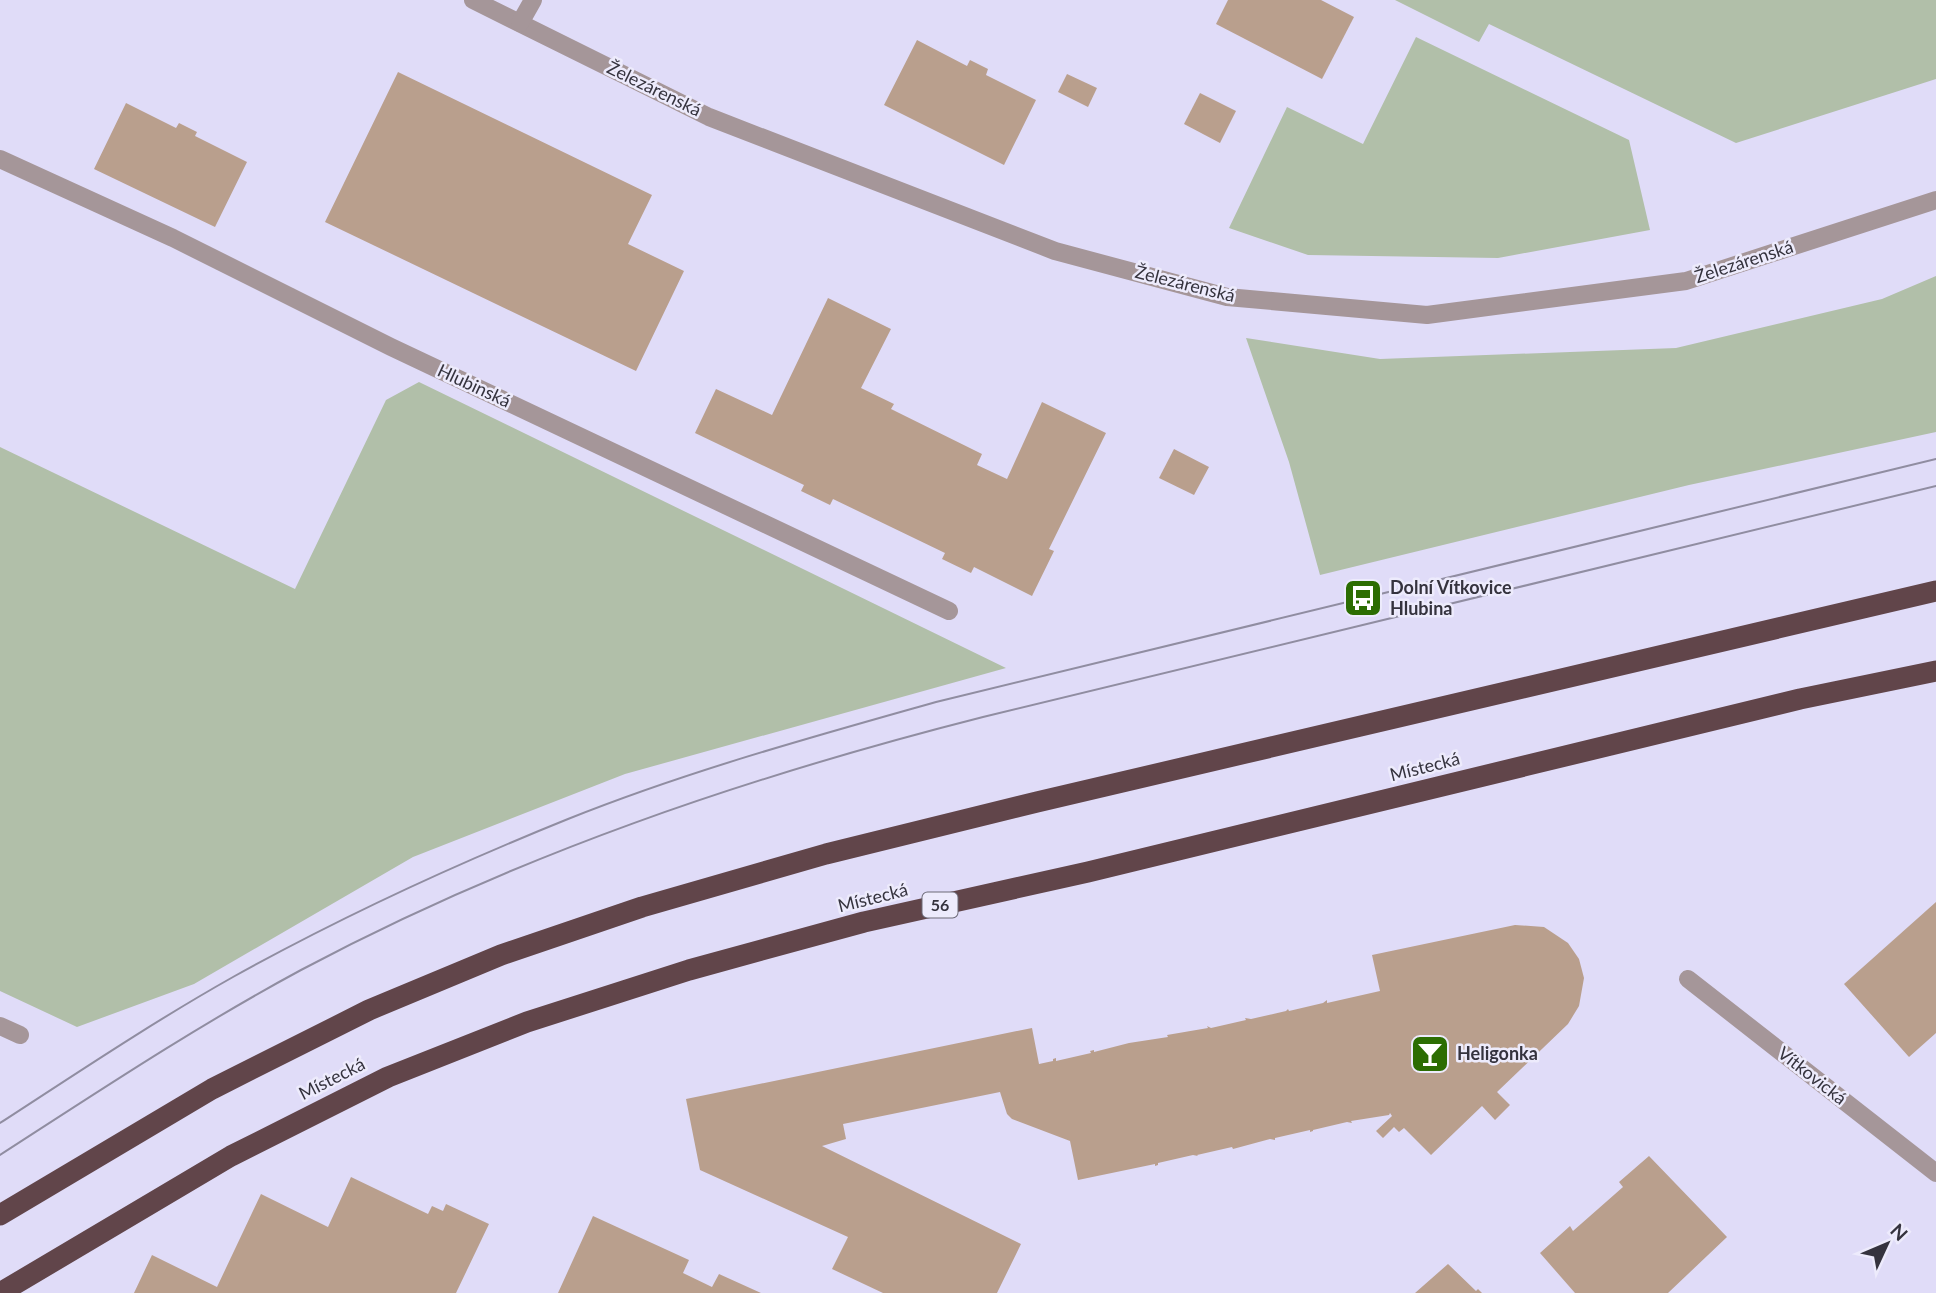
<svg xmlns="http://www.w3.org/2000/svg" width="1936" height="1293" font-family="Lato,sans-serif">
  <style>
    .green { fill: #b1bfa9 }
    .building { fill: #b99f8d }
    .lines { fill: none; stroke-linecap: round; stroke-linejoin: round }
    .minor { stroke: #a59699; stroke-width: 18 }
    .highway { stroke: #61454a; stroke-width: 21 }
    .tram { stroke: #908da1; stroke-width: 2 }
    .labels { text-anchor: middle; stroke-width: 5; stroke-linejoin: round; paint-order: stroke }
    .shield { fill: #edebfc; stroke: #6c6a77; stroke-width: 2 }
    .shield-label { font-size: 16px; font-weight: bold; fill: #35333e }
    .street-label { font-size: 18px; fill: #35333e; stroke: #edebfc }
    .poi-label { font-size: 18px; font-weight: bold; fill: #35333e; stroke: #edebfc; text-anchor: start }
  </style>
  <rect width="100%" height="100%" fill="#e0dcf8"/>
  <!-- green -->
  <g class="green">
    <path d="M 1395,0 L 1936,0 L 1936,79 L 1736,143 L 1489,24 L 1479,42 Z"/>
    <path d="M 1416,37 L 1629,140 L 1650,230 L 1498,258 L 1308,255 L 1229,228 L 1287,107 L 1363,144 Z"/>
    <path d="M 1936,276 L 1936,432 L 1689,485 L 1320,575 L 1289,462 L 1246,338 L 1380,359 L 1676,348 L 1882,299 Z"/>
    <path d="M 419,382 L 1006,668 L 625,774 L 413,857 L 194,984 L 77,1027 L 0,991 L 0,447 L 295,589 L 386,400 Z"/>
  </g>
  <!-- building -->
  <g class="building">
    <path d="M 1228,0 L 1321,0 L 1354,17 L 1322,79 L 1216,24 Z"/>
    <path d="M 917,40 L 967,66 L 970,60 L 988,69 L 986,75 L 1036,100 L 1004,165 L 884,105 Z"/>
    <path d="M 398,72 L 652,195 L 628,244 L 684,271 L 636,371 L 325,222 Z"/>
    <path d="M 1067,74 L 1097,88 L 1088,107 L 1058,92 Z"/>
    <path d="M 1200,93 L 1236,111 L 1220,143 L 1184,124 Z"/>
    <path d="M 126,103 L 176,128 L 179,123 L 197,132 L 195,136 L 247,162 L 215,227 L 94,169 Z"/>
    <path d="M 828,298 L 891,329 L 861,388 L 894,404 L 891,409 L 982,454 L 977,465 L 1007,479 L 1042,402 L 1106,433 L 1049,549 L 1054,551 L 1032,596 L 974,567 L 971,573 L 942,559 L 945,553 L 833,499 L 830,505 L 801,491 L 804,485 L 695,433 L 716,389 L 772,415 Z"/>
    <path d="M 1174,449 L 1209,467 L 1194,495 L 1159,478 Z"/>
    <path d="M 1936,902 L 1936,1033 L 1909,1057 L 1844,984 Z"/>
    <path d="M 1515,925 L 1544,927 L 1568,943 L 1579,959 L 1584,978 L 1579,1006 L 1568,1024 L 1497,1092 L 1510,1105 L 1495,1120 L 1482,1106 L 1431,1155 L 1404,1128 L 1399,1132 L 1394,1127 L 1383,1138 L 1376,1131 L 1392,1116 L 1390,1113 L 1389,1115 L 1351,1121 L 1352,1123 L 1347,1122 L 1313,1130 L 1313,1131 L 1310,1132 L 1310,1130 L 1275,1138 L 1275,1140 L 1270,1139 L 1233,1149 L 1232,1147 L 1197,1155 L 1198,1156 L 1193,1155 L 1158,1163 L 1158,1165 L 1155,1166 L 1155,1164 L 1078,1180 L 1070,1141 L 1012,1119 L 1007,1114 L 1000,1092 L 843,1124 L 846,1139 L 822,1146 L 1021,1244 L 997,1293 L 883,1293 L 832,1269 L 848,1237 L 700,1170 L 686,1099 L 1032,1028 L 1039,1064 L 1053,1061 L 1053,1059 L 1056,1058 L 1056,1061 L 1091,1053 L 1090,1051 L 1094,1050 L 1094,1052 L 1129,1043 L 1168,1037 L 1167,1035 L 1208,1028 L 1207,1026 L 1211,1028 L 1246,1020 L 1245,1018 L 1251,1019 L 1286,1011 L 1288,1009 L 1289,1011 L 1323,1003 L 1327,1000 L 1327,1003 L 1380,991 L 1372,955 Z"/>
    <path d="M 1649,1156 L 1727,1237 L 1668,1293 L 1575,1293 L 1540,1253 L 1570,1226 L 1573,1231 L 1623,1187 L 1619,1182 Z"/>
    <path d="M 351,1177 L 428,1214 L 432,1206 L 443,1211 L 446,1204 L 489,1224 L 456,1293 L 134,1293 L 152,1255 L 217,1287 L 261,1194 L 328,1227 Z"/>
    <path d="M 593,1216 L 689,1260 L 683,1273 L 712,1287 L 719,1274 L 761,1293 L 558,1293 Z"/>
    <path d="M 1448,1264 L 1476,1291 L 1478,1289 L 1482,1293 L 1415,1293 Z"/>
  </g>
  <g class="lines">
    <!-- minor -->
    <g class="minor">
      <path d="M 473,0 L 709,117 L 1055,251 L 1227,297 L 1427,315 L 1686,281 L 1936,200"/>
      <path d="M 520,23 L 533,0"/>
      <path d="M 0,159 L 173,238 L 391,347 L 949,611"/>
      <path d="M 1688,979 L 1936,1173"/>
      <path d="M 0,1026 L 20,1035"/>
    </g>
    <!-- highway -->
    <g class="highway">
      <path d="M 0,1215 L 212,1089 L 369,1010 L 501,955 L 642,907 L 826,854 L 1037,802 L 1936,591"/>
      <path d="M 0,1293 L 231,1156 L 388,1077 L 527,1022 L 689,970 L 864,922 L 1088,872 L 1800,699 L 1936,671"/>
    </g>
    <!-- tram -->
    <g class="tram">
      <path d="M 0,1123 C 77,1073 153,1022 233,977 C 341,917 454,865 568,819 C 688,771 812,737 936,702 L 1936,459"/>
      <path d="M 0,1155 C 99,1091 197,1026 301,970 C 517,855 747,777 983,717 L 1936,486"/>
    </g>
  </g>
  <!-- icons -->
  <defs>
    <symbol id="bus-square" viewBox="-11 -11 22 22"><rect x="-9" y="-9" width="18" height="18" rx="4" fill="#2c6d02" stroke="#edebfc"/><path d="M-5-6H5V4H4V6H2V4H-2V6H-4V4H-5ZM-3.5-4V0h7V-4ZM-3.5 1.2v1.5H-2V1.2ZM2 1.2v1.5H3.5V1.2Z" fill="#fff"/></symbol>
    <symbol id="bar-square" viewBox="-11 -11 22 22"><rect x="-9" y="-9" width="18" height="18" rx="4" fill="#2c6d02" stroke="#edebfc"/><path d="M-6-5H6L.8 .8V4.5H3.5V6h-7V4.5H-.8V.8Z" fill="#fff"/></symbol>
  </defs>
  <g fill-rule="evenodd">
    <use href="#bus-square" x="1341" y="576" width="44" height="44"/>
    <use href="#bar-square" x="1408" y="1032" width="44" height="44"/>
  </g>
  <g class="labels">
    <!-- shield labels -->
    <rect class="shield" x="922.5" y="892.5" width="35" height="25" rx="5"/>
    <g class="shield-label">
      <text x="940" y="911">56</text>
    </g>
    <!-- street labels -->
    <g class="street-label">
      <text transform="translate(654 89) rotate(26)" y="6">Železárenská</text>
      <text transform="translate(1744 262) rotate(-18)" y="6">Železárenská</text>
      <text transform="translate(1185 284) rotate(14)" y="6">Železárenská</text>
      <text transform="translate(474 386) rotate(25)" y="6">Hlubinská</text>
      <text transform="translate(1425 767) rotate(-14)" y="6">Místecká</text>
      <text transform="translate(873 898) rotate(-14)" y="6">Místecká</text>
      <text transform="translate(1812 1076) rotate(38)" y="6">Vítkovická</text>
      <text transform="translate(332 1079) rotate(-27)" y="6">Místecká</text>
    </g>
    <!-- poi labels -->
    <g class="poi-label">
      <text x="1390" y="594">Dolní Vítkovice<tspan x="1390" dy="21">Hlubina</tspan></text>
      <text x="1457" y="1060">Heligonka</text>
    </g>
  </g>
  <!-- north arrow -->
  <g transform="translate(1887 1244) rotate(46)" stroke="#edebfc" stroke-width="5" paint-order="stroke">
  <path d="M0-5L12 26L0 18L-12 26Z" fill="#35333e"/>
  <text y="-10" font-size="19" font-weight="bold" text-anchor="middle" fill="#35333e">N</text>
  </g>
</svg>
